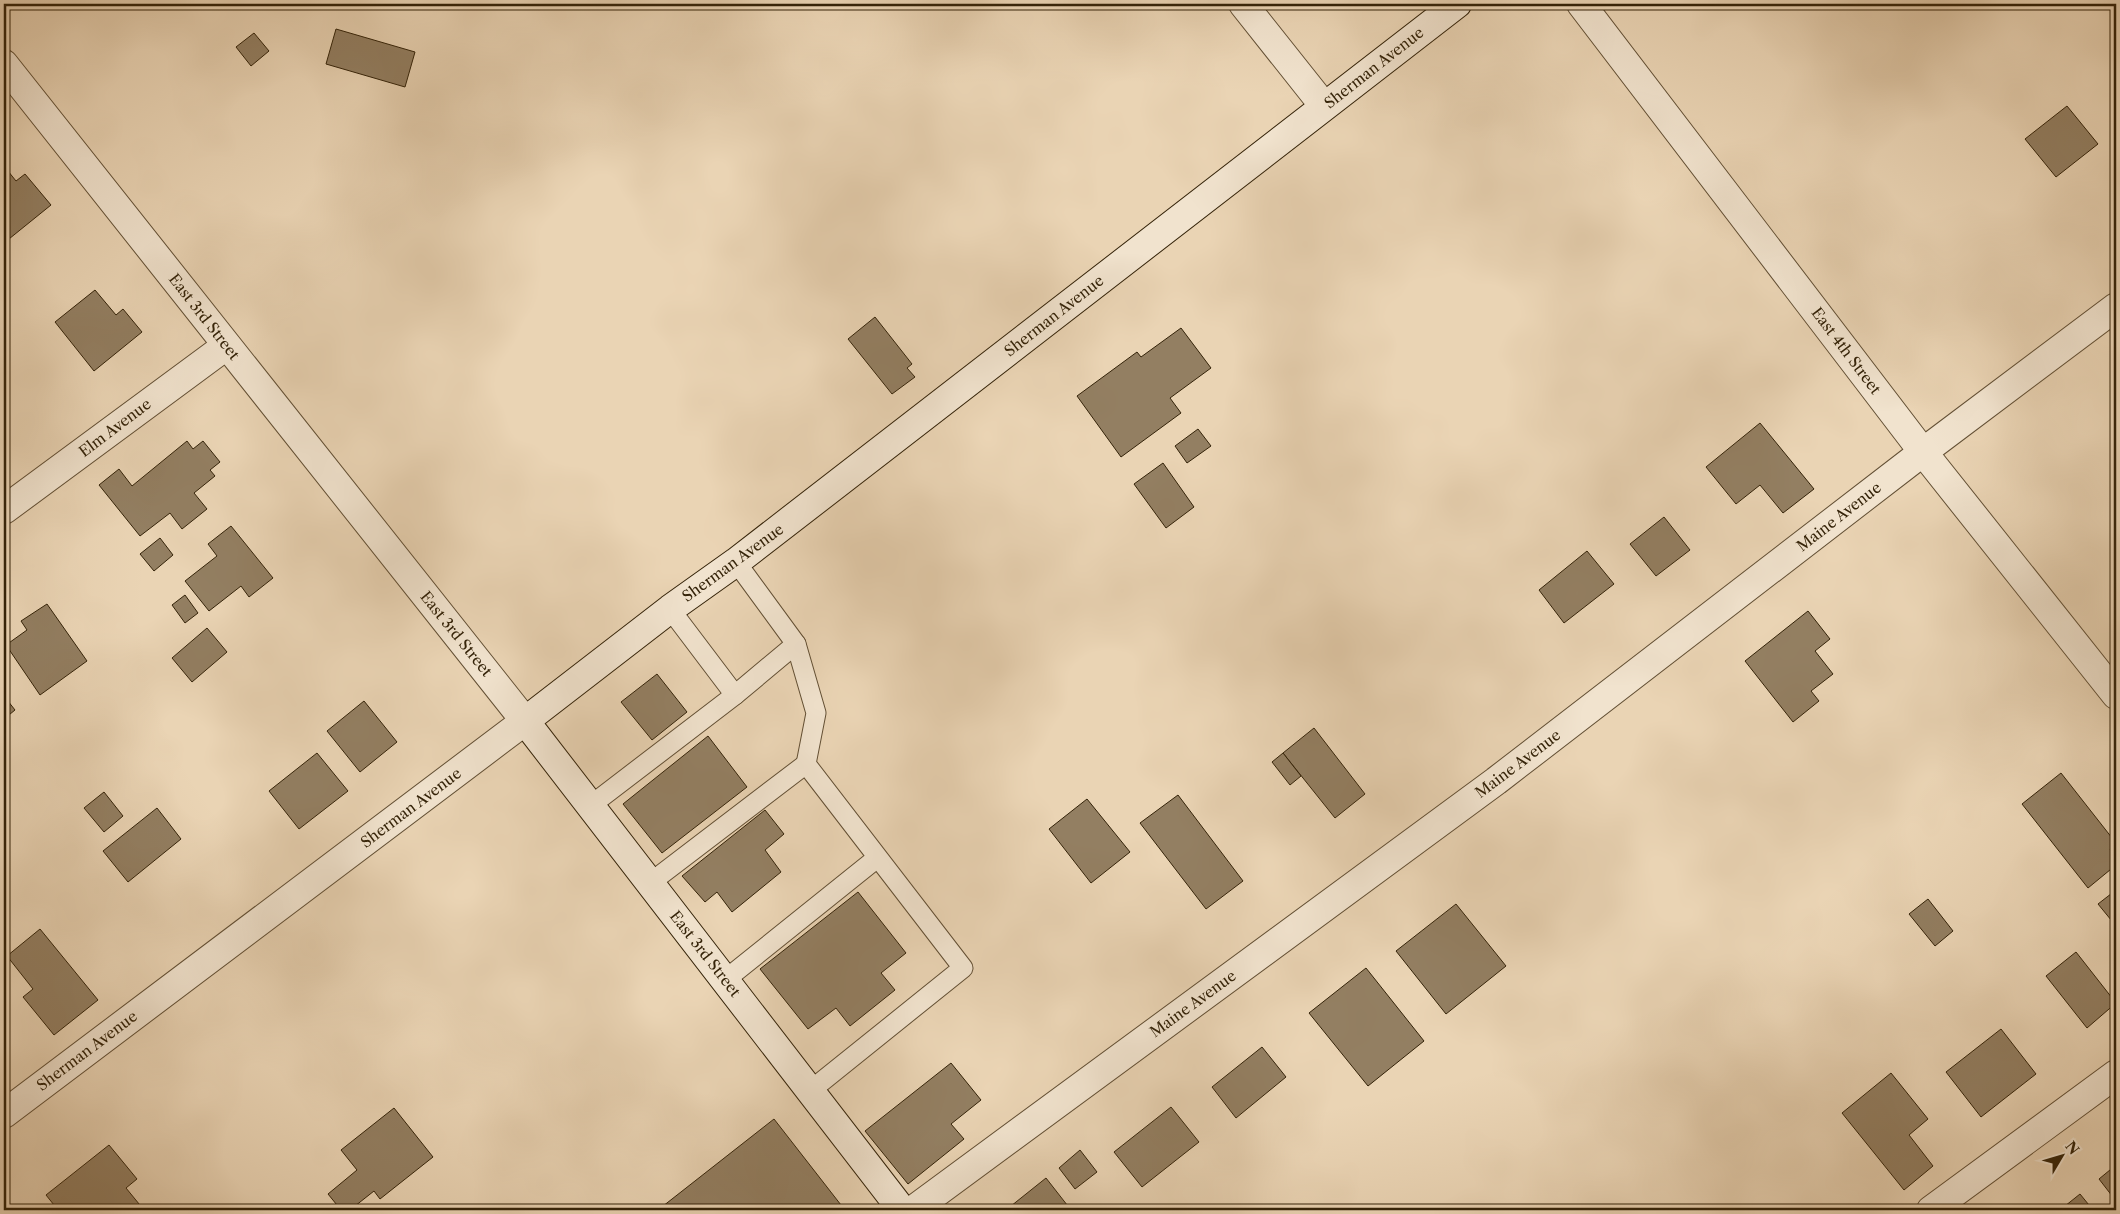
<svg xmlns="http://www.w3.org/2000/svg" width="2120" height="1214" font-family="'Libre Caslon Text',serif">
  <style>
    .building { fill: #937f62; stroke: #342309 }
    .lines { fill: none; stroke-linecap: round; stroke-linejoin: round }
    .lane-casing { stroke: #624f34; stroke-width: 21 }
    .street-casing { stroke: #624f34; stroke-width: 30 }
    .secondary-casing { stroke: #342309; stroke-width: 30 }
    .lane { stroke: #f1e3ce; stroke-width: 19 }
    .street { stroke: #f1e3ce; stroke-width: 28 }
    .secondary { stroke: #f1e3ce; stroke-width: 28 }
    .labels { text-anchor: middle; stroke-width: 4; stroke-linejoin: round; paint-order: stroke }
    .street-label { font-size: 15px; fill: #342309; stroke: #f1e3ce }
  </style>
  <rect width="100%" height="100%" fill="#ead4b4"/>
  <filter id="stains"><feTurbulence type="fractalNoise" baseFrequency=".004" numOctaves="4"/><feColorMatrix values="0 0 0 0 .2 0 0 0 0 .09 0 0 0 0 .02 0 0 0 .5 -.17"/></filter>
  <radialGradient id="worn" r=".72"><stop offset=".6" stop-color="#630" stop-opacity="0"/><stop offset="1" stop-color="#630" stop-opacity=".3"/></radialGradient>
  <!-- building -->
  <g class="building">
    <path d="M 336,29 L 415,52 L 405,87 L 326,64 Z"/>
    <path d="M 254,33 L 269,51 L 251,66 L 236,47 Z"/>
    <path d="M 2067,106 L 2098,144 L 2056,177 L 2025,139 Z"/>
    <path d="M 4,166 L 16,181 L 25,174 L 51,205 L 4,243 Z"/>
    <path d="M 95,290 L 116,315 L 123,309 L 142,332 L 94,371 L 55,322 Z"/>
    <path d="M 875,317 L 912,364 L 907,368 L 915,377 L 892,394 L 848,339 Z"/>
    <path d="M 1181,328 L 1211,368 L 1170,398 L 1181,413 L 1121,457 L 1077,396 L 1137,352 L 1141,357 Z"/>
    <path d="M 1760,423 L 1814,489 L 1783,513 L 1760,485 L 1736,504 L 1706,467 Z"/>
    <path d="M 1198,429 L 1211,446 L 1187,463 L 1175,446 Z"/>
    <path d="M 187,441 L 193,449 L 203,441 L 220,462 L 210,470 L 215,476 L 194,493 L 207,509 L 182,529 L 170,513 L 140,536 L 99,485 L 119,469 L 132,486 Z"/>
    <path d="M 1163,463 L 1194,507 L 1166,528 L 1134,484 Z"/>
    <path d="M 1664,517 L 1690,550 L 1656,576 L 1630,544 Z"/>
    <path d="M 231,526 L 273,578 L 249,597 L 241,586 L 209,611 L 185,581 L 217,556 L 208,544 Z"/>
    <path d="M 160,538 L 173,555 L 154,571 L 140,554 Z"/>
    <path d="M 1587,551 L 1614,584 L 1564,623 L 1539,590 Z"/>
    <path d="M 185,595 L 198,613 L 185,623 L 172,605 Z"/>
    <path d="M 47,604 L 87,661 L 40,695 L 6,645 L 27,630 L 21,621 Z"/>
    <path d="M 1808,611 L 1830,639 L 1815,651 L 1833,674 L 1811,691 L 1819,701 L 1793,722 L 1745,661 Z"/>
    <path d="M 207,628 L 227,652 L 192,682 L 172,658 Z"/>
    <path d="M 657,674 L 687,712 L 652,740 L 621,702 Z"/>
    <path d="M 4,696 L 15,710 L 4,719 Z"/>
    <path d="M 364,701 L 397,742 L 360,772 L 327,731 Z"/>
    <path d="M 1314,728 L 1365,794 L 1335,818 L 1283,753 Z"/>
    <path d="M 708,736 L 747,787 L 662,853 L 623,804 Z"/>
    <path d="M 317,753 L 348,791 L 299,829 L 269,791 Z"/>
    <path d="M 1283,753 L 1301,776 L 1290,785 L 1272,762 Z"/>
    <path d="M 2061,773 L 2116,843 L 2110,849 L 2116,858 L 2116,865 L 2088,888 L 2022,804 Z"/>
    <path d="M 104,792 L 123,816 L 104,832 L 84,808 Z"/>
    <path d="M 1178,795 L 1243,881 L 1206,909 L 1140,823 Z"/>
    <path d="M 1087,799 L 1130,852 L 1091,883 L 1049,829 Z"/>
    <path d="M 157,808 L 181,839 L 128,882 L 103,851 Z"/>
    <path d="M 765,810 L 784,834 L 765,850 L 781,872 L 732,912 L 717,892 L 705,902 L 682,876 Z"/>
    <path d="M 2116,890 L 2116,926 L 2098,904 Z"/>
    <path d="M 858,892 L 906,953 L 881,973 L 895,990 L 850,1026 L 836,1008 L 808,1029 L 760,969 Z"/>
    <path d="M 1928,899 L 1953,931 L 1935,946 L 1909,914 Z"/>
    <path d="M 1456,904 L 1506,966 L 1446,1014 L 1396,951 Z"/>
    <path d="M 40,929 L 98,1000 L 54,1035 L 23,997 L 33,989 L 7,956 Z"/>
    <path d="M 2076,952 L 2116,1003 L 2087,1028 L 2046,976 Z"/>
    <path d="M 1366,968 L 1424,1041 L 1368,1086 L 1309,1013 Z"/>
    <path d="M 2001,1029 L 2036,1074 L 1981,1117 L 1946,1072 Z"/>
    <path d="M 1262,1047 L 1286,1077 L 1236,1118 L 1212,1087 Z"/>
    <path d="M 951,1063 L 981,1100 L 951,1124 L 964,1139 L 908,1184 L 865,1131 Z"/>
    <path d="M 1891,1073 L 1928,1119 L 1909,1135 L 1933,1166 L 1904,1190 L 1842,1113 Z"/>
    <path d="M 1171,1107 L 1199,1142 L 1142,1187 L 1114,1152 Z"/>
    <path d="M 394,1108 L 433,1157 L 380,1199 L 374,1191 L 350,1210 L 341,1210 L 328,1194 L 357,1170 L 341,1150 Z"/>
    <path d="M 774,1119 L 841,1205 L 835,1210 L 658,1210 Z"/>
    <path d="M 109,1145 L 137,1179 L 126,1188 L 144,1210 L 58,1210 L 46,1195 Z"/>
    <path d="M 1080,1150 L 1097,1172 L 1075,1189 L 1059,1168 Z"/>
    <path d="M 2116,1165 L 2116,1201 L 2099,1179 Z"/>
    <path d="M 1046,1178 L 1071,1210 L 1006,1210 Z"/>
    <path d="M 2080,1194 L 2093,1210 L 2060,1210 Z"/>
  </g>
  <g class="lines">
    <defs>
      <g id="lane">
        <path d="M 736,562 L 796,644 L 816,713 L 806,764 L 963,968 L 810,1091"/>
        <path d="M 735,695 L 796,644"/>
        <path d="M 590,806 L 735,695 L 670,609"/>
        <path d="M 650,883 L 806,764"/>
        <path d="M 725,980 L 877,858"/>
      </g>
      <g id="street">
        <path d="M 1243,4 L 1324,106"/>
        <path d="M 1581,4 L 1923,452 L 2116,695"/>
        <path d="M 4,64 L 525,721 L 4,1114"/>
        <path d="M 4,510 L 226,346"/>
        <path d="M 913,1210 L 1496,781 L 1923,452 L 2116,307"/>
        <path d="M 1931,1210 L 2116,1074"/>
      </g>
      <path id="secondary" d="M 902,1210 L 525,721 L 670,609 L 736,562 L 1457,4"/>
    </defs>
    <!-- lane casing -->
    <use href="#lane" class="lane-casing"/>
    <!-- street casing -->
    <use href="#street" class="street-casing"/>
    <!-- secondary casing -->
    <use href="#secondary" class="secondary-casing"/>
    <!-- lane -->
    <use href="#lane" class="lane"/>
    <!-- street -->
    <use href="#street" class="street"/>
    <!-- secondary -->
    <use href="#secondary" class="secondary"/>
  </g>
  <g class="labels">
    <!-- street labels -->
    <g class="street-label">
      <text transform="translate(1374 68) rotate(-38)" y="5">Sherman Avenue</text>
      <text transform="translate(1054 316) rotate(-38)" y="5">Sherman Avenue</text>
      <text transform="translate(204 317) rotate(52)" y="5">East 3rd Street</text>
      <text transform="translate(1846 351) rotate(53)" y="5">East 4th Street</text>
      <text transform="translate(115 428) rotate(-37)" y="5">Elm Avenue</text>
      <text transform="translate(1839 517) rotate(-38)" y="5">Maine Avenue</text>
      <text transform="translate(733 563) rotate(-36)" y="5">Sherman Avenue</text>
      <text transform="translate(456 634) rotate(51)" y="5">East 3rd Street</text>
      <text transform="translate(1518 764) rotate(-37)" y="5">Maine Avenue</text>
      <text transform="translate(411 808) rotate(-37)" y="5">Sherman Avenue</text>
      <text transform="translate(705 954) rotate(52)" y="5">East 3rd Street</text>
      <text transform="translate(1193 1004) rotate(-36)" y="5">Maine Avenue</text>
      <text transform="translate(87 1051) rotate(-37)" y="5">Sherman Avenue</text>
    </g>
  </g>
  <!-- margin -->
  <rect width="2120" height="1214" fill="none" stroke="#ead4b4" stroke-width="20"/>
  <rect x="5" y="5" width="2110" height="1204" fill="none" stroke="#342309" stroke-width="2.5"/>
  <rect x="10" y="10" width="2100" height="1194" fill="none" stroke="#342309"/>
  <!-- north arrow -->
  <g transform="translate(2062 1156) rotate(52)" stroke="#f1e3ce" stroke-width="4" paint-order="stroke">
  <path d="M0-4L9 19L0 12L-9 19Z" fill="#342309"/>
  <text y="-8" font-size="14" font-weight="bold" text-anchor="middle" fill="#342309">N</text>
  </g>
  <rect width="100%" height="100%" filter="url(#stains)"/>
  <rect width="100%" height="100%" fill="url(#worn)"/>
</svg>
